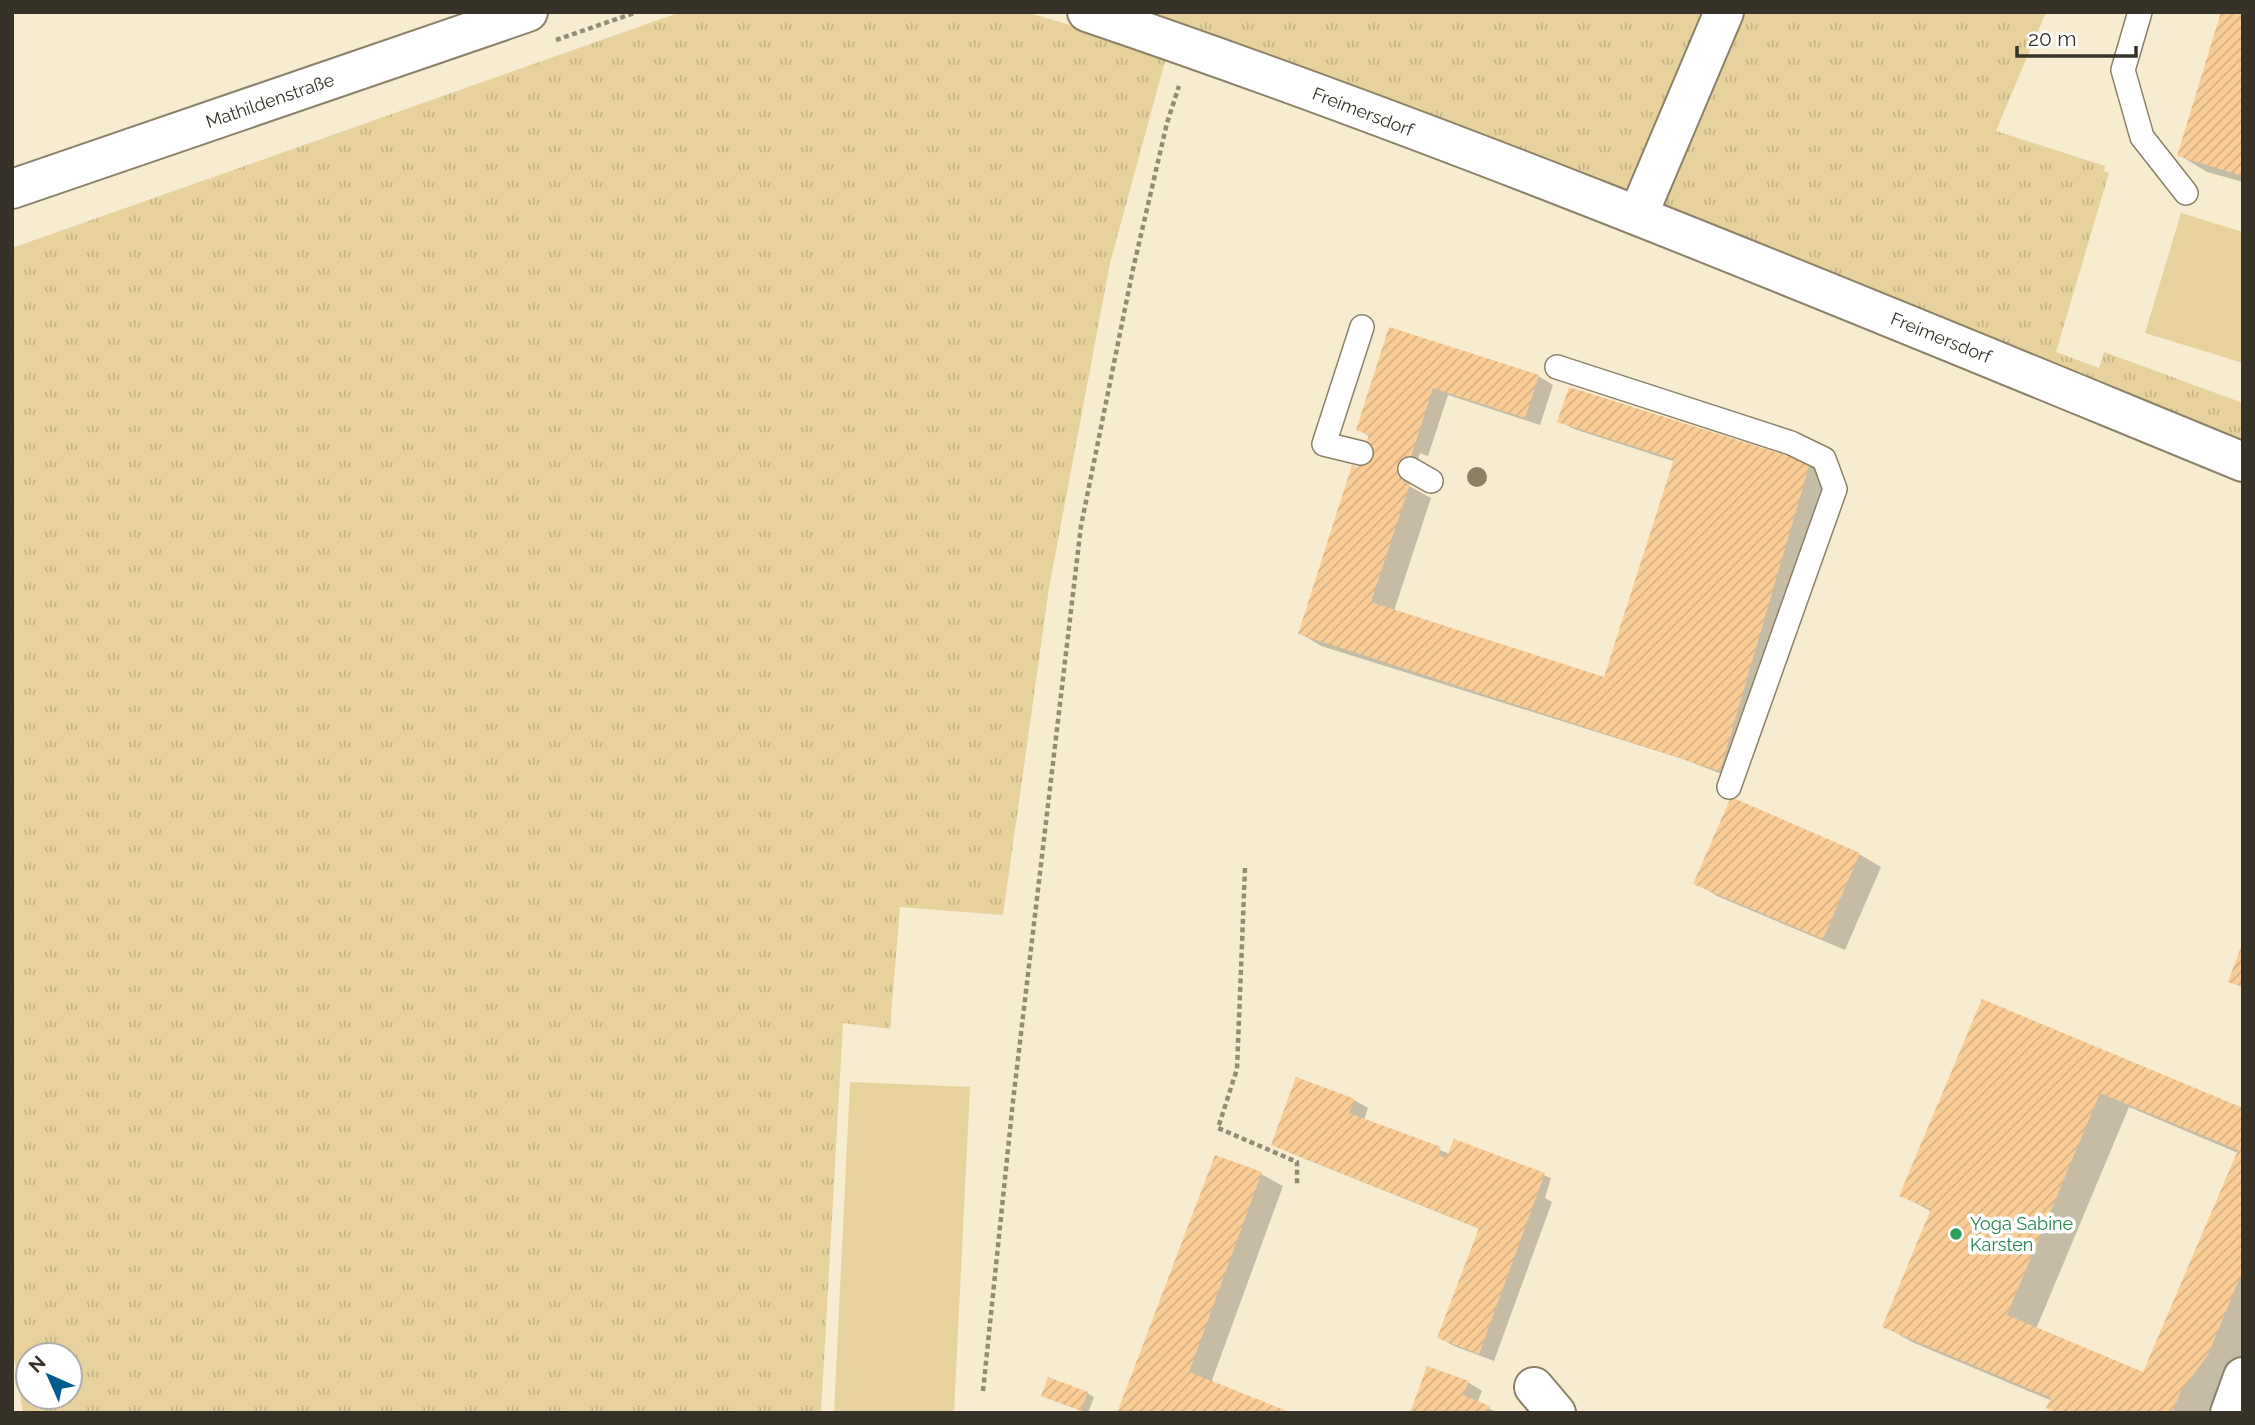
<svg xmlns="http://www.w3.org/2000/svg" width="2255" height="1425" font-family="Raleway,sans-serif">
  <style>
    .grass { fill: url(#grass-tufts); fill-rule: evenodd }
    .garden { fill: #e7d29e }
    .shadow { fill: #0003; fill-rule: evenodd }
    .building { fill: url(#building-hatch); fill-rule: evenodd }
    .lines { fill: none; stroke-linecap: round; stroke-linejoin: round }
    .lane-casing { stroke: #8b8168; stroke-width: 26 }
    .street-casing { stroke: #8b8168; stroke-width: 42 }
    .secondary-casing { stroke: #8b8168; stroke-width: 42 }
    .path { stroke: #938c79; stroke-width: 4.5; stroke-dasharray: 5 3.5; stroke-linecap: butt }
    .lane { stroke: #fff; stroke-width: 23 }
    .street { stroke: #fff; stroke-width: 38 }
    .secondary { stroke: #fff; stroke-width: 38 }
    .tree { fill: #8c8164 }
    .leisure-dot { fill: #2e9e5b; stroke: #fff; stroke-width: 2.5 }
    .labels { text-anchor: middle; stroke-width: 7; stroke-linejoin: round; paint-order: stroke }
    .street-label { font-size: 18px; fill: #363227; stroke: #fff }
    .leisure-label { font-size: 18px; fill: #27864d; stroke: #fff; text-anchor: start }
  </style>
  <defs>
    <pattern id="grass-tufts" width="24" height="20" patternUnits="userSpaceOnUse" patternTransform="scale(1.75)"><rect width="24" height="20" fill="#e7d29e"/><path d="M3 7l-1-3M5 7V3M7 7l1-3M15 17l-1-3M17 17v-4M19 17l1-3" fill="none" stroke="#c7b588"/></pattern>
    <pattern id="building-hatch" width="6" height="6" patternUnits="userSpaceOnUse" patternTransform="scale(1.75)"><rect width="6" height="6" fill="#facd97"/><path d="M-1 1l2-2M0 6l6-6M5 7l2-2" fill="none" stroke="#d7b082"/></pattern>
  </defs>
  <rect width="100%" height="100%" fill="#f7ecd0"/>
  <!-- grass -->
  <g class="grass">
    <path d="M 681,12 L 1026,12 L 1167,54 L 1110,263 L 1049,588 L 1003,915 L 900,907 L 890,1029 L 843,1023 L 821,1413 L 23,1413 L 12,1343 L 12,248 ZM 28,1355 L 70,1355 L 70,1397 L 28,1397 Z"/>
    <path d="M 1113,12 L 1709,12 L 1630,193 Z"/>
    <path d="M 1745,12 L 2046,12 L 1996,131 L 2105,166 L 2104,171 L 2109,173 L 2056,352 L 2099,368 L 2104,352 L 2243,403 L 2243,440 L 1774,261 L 1661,207 Z"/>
  </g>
  <!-- garden -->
  <g class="garden">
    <path d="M 2181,213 L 2243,232 L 2243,363 L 2145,333 Z"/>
    <path d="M 850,1082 L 970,1087 L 954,1413 L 834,1413 Z"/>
  </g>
  <!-- shadow -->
  <g class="shadow">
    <path d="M 2243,12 L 2243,182 L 2207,172 L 2179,155 Z"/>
    <path d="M 1390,329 L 1538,376 L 1553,385 L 1540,425 L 1448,395 L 1428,456 L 1420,453 L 1409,486 L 1431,498 L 1394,611 L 1605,679 L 1676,462 L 1574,429 L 1559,421 L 1775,455 L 1810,465 L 1831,477 L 1742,782 L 1683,759 L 1321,646 L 1300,633 L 1370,437 L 1358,429 Z"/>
    <path d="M 1859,854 L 1881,867 L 1845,950 L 1717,896 L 1696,883 Z"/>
    <path d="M 1983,1001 L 2243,1110 L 2243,1354 L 2236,1371 L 2207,1413 L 2058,1413 L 2052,1401 L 1912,1342 L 1884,1326 L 1932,1212 L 1901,1195 ZM 2129,1107 L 2238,1153 L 2144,1375 L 2036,1329 Z"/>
    <path d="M 1354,1100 L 1368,1108 L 1364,1120 L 1450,1154 L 1455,1141 L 1551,1178 L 1545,1198 L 1552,1202 L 1494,1361 L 1454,1346 L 1440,1338 L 1480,1229 L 1288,1152 L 1274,1144 Z"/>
    <path d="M 1261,1174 L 1283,1186 L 1211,1383 L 1119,1413 Z"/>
    <path d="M 1468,1382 L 1482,1391 L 1477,1403 L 1499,1413 L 1412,1413 Z"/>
    <path d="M 1087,1393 L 1094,1397 L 1088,1413 L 1050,1399 Z"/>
  </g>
  <!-- building -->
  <g class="building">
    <path d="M 2221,12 L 2243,12 L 2243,176 L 2177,156 Z"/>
    <path d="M 1389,327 L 1539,375 L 1525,418 L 1433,388 L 1403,482 L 1410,484 L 1371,602 L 1604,677 L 1674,459 L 1557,422 L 1569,387 L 1810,463 L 1720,771 L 1298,634 L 1352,465 L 1358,468 L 1369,435 L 1356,430 Z"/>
    <path d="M 1731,797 L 1860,853 L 1823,939 L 1693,884 Z"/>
    <path d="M 2242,944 L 2243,944 L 2243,987 L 2228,982 Z"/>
    <path d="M 1982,999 L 2243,1108 L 2243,1270 L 2208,1355 L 2181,1391 L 2172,1413 L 2057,1413 L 2046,1408 L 2051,1398 L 1882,1327 L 1931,1209 L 1899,1196 ZM 2100,1093 L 2238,1150 L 2143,1372 L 2007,1315 Z"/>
    <path d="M 1296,1077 L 1355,1099 L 1349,1113 L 1441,1147 L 1438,1155 L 1446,1158 L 1454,1139 L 1545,1173 L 1479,1354 L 1437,1338 L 1479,1228 L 1271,1145 Z"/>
    <path d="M 1215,1155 L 1262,1172 L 1189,1372 L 1292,1413 L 1117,1413 Z"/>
    <path d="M 1427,1366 L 1469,1381 L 1463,1395 L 1490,1406 L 1488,1413 L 1410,1413 Z"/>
    <path d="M 1048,1377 L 1088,1392 L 1081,1411 L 1041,1396 Z"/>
  </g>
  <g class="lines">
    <defs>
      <g id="lane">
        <path d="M 2140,12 L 2123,70 L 2142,137 L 2186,193"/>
        <path d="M 1557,367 L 1791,443 L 1824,459 L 1835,489 L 1729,787"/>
        <path d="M 1361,453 L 1324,444 L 1362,327"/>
        <path d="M 1410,469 L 1431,481"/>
      </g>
      <g id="street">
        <path d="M 1087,12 C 1479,145 1860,305 2243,462"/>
        <path d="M 1638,215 L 1724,12"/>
        <path d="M 1534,1387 L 1556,1413"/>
        <path d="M 2230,1413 L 2243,1377"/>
      </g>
      <path id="secondary" d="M 12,189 L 528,12"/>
    </defs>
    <!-- lane casing -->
    <use href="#lane" class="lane-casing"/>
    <!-- street casing -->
    <use href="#street" class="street-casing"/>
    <!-- secondary casing -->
    <use href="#secondary" class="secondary-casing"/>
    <!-- path -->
    <g class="path">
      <path d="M 556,40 L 637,12"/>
      <path d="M 1245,868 L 1237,1069 L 1218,1128 L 1297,1162 L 1297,1186"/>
      <path d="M 983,1391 L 1013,1101 L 1081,526 L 1133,269 L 1167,123 L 1179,86"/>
    </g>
    <!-- lane -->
    <use href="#lane" class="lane"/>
    <!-- street -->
    <use href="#street" class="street"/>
    <!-- secondary -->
    <use href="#secondary" class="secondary"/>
  </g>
  <!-- trees -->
  <circle class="tree" cx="1477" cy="477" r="10"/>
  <!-- markers -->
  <circle class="leisure-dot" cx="1956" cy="1234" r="7"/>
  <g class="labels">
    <!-- street labels -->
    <g class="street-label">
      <text transform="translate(270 101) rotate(-19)" y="6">Mathildenstraße</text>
      <text transform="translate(1363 112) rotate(21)" y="6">Freimersdorf</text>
      <text transform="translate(1941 338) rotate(22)" y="6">Freimersdorf</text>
    </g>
    <!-- leisure labels -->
    <g class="leisure-label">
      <text x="1970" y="1230">Yoga Sabine<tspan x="1970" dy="21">Karsten</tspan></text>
    </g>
  </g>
  <!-- border -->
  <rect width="2255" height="1425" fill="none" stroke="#363227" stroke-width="28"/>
  <!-- north arrow -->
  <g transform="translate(49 1376) rotate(315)"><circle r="33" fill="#ffffff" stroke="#afada9" stroke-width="2"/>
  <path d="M0-5L12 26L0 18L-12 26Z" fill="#035a8c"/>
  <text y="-10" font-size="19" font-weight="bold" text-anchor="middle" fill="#363227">N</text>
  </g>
  <!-- scale -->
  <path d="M2017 46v10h119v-10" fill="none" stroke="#363227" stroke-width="3.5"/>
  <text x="2028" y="46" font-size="21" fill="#363227" stroke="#ffffff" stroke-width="5" paint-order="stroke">20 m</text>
</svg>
